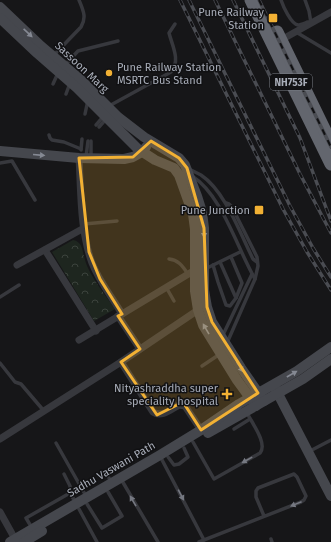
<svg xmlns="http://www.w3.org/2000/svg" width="331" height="542" font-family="'Fira Sans',sans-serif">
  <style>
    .park { fill: url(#park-crowns) }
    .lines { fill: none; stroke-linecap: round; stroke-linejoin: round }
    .lane { stroke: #37383d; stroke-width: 3.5 }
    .street { stroke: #37383d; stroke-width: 7 }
    .secondary { stroke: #45474d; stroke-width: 10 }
    .highway { stroke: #63666e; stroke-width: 13 }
    .rail-casing { stroke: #4a4c52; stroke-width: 3.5 }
    .rail { stroke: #111113; stroke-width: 2; stroke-dasharray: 6; stroke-linecap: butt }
    .oneway { fill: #858993 }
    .oneway2 { fill: #757881 }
    .marked { fill: #f2b134; fill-opacity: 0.2; stroke: #f2b134; stroke-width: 3; stroke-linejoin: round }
    .poi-dot { fill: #f2b134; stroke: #111113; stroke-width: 1.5 }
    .labels { text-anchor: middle; stroke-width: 3; stroke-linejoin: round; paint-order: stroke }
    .shield { fill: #111113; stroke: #7b7e86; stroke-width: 1 }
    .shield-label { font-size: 10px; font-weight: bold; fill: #a8adb8 }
    .poi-label { font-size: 11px; fill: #a8adb8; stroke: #111113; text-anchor: end }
    .street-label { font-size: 11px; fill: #a8adb8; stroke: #111113 }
  </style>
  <defs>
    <pattern id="park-crowns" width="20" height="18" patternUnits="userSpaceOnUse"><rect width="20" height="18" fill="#1e261f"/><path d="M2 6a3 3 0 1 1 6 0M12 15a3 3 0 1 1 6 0" fill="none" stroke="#3c433d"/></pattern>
  </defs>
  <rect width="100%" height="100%" fill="#161618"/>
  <!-- park -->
  <path class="park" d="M 73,240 C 83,242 82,251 85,260 C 89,275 106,296 115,309 L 94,321 L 52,252 Z"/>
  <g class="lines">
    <!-- lane -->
    <g class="lane">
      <path d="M 281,0 C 283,6 291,24 298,25 C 300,25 305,23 308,22"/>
      <path d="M 305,0 L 309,11 L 311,23"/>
      <path d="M 296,32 L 331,53"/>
      <path d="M 54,55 L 81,27 C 87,17 83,10 79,0"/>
      <path d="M 65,65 L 78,51 L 118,41"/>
      <path d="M 53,84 L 58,73"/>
      <path d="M 66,94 L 70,83"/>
      <path d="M 109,106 L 171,72 C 181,61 172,45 169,33 L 175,24"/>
      <path d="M 85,114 L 88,100"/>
      <path d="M 96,125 L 103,117"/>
      <path d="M 99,127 L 106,119"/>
      <path d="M 49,135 L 50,138 L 52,140 L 64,142 L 81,149"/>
      <path d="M 81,150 L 82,139"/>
      <path d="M 91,156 L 91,141"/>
      <path d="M 86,157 L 88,141"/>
      <path d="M 0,163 L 12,161 L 35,200"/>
      <path d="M 189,169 C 193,171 197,173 201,175 C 225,191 240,233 253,259 L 257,262"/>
      <path d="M 192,176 C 222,195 237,248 255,279"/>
      <path d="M 226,203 L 229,204 L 232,207 L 257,257 L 258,266 L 255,279 L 227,343"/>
      <path d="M 84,224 L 117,221"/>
      <path d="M 169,259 C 179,260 183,267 188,274"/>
      <path d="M 220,262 L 236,298"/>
      <path d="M 213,265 L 218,282 L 226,305 L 230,306 L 236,298 L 242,283 L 231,257"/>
      <path d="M 205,269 L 240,252"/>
      <path d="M 166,287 L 174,301"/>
      <path d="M 0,297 L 19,285"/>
      <path d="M 222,337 L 252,274"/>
      <path d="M 0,363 L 15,382 L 21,384 L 44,411"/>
      <path d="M 202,366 L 220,354"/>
      <path d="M 234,429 L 250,419"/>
      <path d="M 193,442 L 214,479 L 260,453 C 268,444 252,423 247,413"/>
      <path d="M 56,443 L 86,496"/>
      <path d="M 310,451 L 331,440"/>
      <path d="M 160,456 L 204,540"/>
      <path d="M 168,457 L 174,465 L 179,464 L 188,457 L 184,448"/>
      <path d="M 106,472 L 111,482"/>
      <path d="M 64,474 L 70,486 L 70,493 L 76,503"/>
      <path d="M 121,479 L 158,542"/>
      <path d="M 87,504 L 102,528 L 122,516 L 108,492"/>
      <path d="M 79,509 L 97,542"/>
      <path d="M 32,528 L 26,518 L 70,493"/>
      <path d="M 271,539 L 272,542"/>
      <path d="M 199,542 L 301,502 L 304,500 L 306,496 L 297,477 L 294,474 L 258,488 L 256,491 L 256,497 L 264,516"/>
    </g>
    <!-- street -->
    <g class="street">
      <path d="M 281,40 L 331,12"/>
      <path d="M 79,158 C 81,192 80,231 92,263 C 99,281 112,297 122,314"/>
      <path d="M 45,250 L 96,331"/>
      <path d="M 17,265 L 84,228"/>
      <path d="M 118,316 L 140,349"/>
      <path d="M 79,340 L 195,270"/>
      <path d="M 121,362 L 153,412 C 162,418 171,409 179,405 L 185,406 L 201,430"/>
      <path d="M 0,439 L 121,362 L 198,310"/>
      <path d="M 0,512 L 15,539"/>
    </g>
    <!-- secondary -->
    <g class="secondary">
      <path d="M 0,7 L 41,46 L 81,80 L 118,117 L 144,137 L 179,158 L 185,165 L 197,196 L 202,212 L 204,228 L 204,290 L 207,307 L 212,322 L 222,338 L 241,368 L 264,401"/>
      <path d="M 0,18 L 37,53 L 77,88 L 138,149 L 155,160 L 174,168 L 179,175 L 193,214 L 195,229 L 195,291 L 198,310 L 203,325 L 237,380 L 256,406"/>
      <path d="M 0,151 L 79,158 L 124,159 L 133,157 L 142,152 L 146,147"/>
      <path d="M 275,388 L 331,496"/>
      <path d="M 208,433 L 303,379 L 331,359"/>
      <path d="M 10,542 L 160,455 L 201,430 L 239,404 L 297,371 L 331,347"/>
      <path d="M 24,542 L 42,531"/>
    </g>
    <!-- highway -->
    <g class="highway">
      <path d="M 251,0 L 331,164"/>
      <path d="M 277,32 L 328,137"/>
    </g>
    <defs>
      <g id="rail">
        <path d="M 180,0 L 283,209 L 307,252 L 331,290"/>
        <path d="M 189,0 L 290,206 L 313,248 L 331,277"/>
        <path d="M 215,0 L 300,174 L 331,233"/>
        <path d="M 233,0 L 300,138 L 331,221"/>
        <path d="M 259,0 L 331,147"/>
      </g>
    </defs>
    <!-- rail casing -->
    <use href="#rail" class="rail-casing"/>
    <!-- rail -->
    <use href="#rail" class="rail"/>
  </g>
  <!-- one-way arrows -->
  <defs><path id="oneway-solid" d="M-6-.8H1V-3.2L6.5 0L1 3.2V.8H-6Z"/></defs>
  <g class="oneway">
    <use href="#oneway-solid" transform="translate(28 33) rotate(43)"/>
    <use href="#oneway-solid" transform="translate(39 155) rotate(5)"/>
    <use href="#oneway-solid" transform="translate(204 232) rotate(88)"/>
    <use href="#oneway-solid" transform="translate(206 329) rotate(-120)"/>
    <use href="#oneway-solid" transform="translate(240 367) rotate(57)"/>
    <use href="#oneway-solid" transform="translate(292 374) rotate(-30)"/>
  </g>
  <g class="oneway2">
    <use href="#oneway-solid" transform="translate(247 460) rotate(151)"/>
    <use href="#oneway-solid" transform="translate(181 495) rotate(62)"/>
    <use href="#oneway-solid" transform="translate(133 501) rotate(-120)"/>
    <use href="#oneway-solid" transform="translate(296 504) rotate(158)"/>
  </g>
  <!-- marked area -->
  <path class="marked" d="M 151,141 L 179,158 L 187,168 L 204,228 L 207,307 L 212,322 L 258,393 L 201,430 L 183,402 L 157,415 L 121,362 L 140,349 L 118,316 L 122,314 L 100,279 L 89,252 L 79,158 L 133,157 Z"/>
  <!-- markers -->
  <g class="poi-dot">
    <rect x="268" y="13" width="10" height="10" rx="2"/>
    <circle cx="109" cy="73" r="4"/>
    <rect x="254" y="205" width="10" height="10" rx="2"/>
    <path d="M225 388h4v4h4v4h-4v4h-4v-4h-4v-4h4z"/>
  </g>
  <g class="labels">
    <!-- shield labels -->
    <rect class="shield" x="270" y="74" width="42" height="16" rx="3"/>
    <g class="shield-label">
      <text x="291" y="86">NH753F</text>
    </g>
    <!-- poi labels -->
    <g class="poi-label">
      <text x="264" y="16">Pune Railway<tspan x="264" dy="13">Station</tspan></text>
      <text x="117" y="71" text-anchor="start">Pune Railway Station<tspan x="117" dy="13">MSRTC Bus Stand</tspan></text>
      <text x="250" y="214">Pune Junction</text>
      <text x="218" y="392">Nityashraddha super<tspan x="218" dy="13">speciality hospital</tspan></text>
    </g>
    <!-- street labels -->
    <g class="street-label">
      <text transform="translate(82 67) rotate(43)" y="4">Sassoon Marg</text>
      <text transform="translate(111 469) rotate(-30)" y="4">Sadhu Vaswani Path</text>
    </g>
  </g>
</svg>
